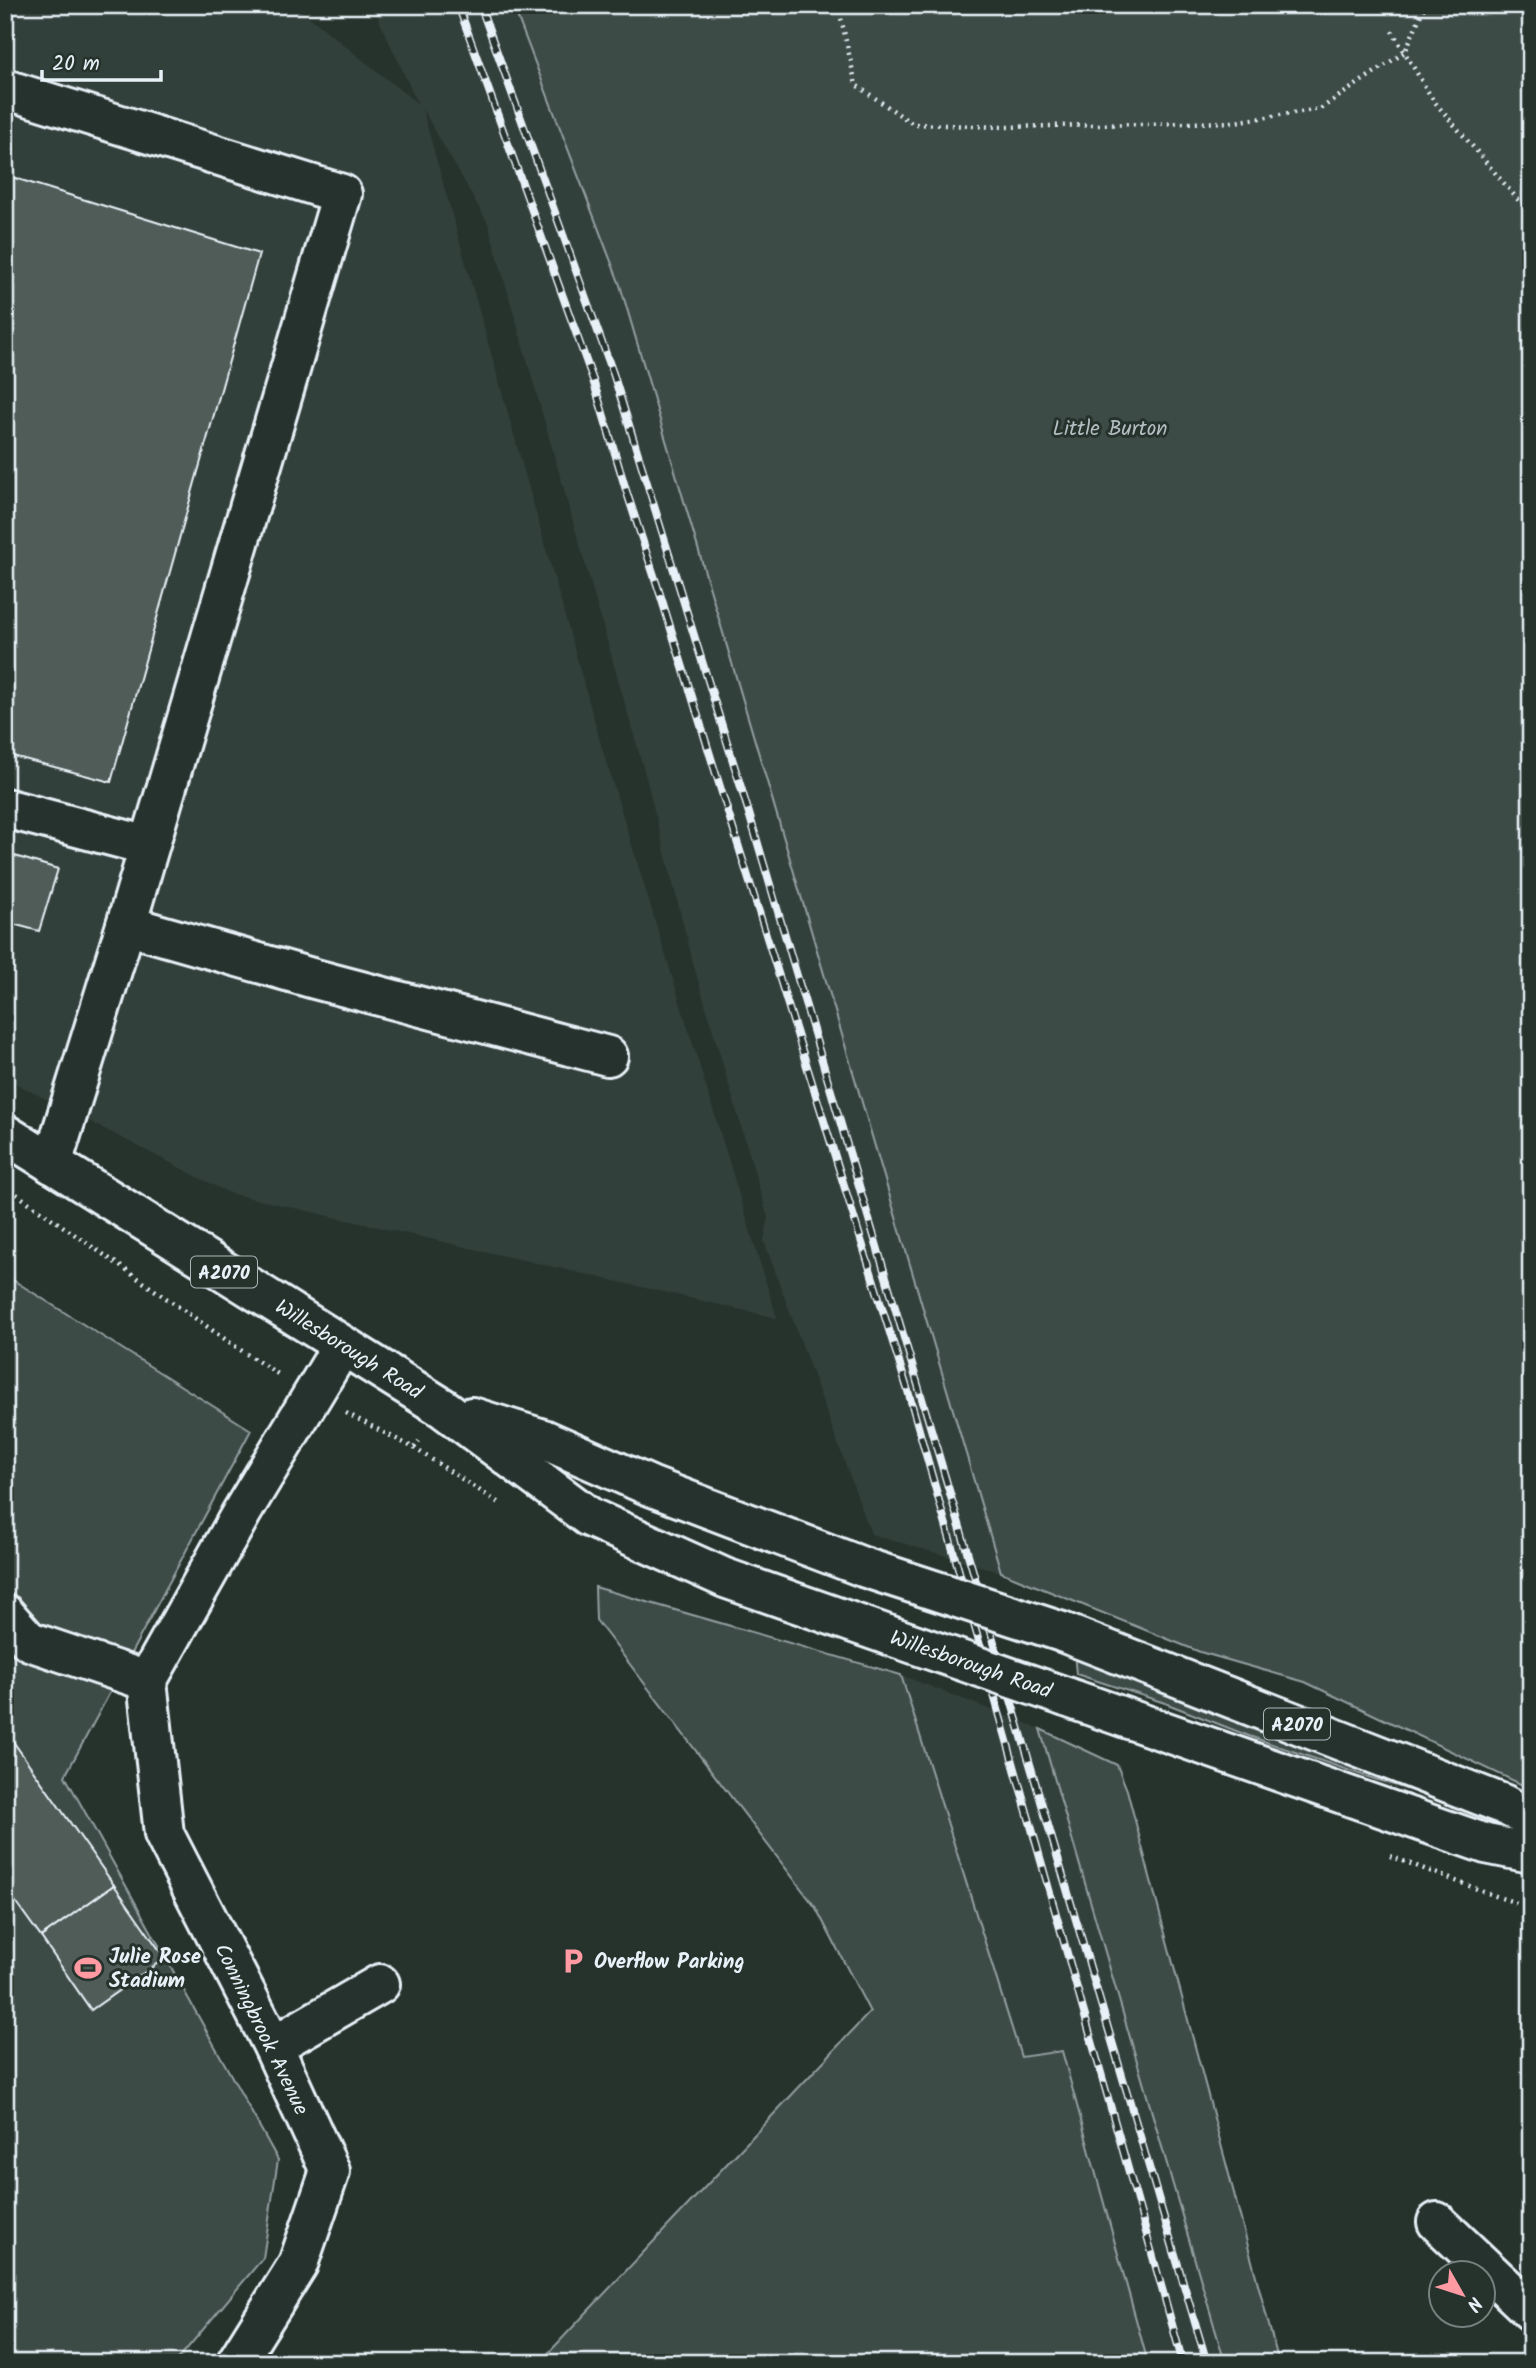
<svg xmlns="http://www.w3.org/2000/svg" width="1536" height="2368" font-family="Kalam,sans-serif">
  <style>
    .built { fill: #333f3a }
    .green { fill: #3e4b47; stroke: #939ea0; stroke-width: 2 }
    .building { fill: #505c59; stroke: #e8f1f8; stroke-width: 2 }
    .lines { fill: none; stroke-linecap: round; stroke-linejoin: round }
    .minor-casing { stroke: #e8f1f8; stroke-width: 44 }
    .major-casing { stroke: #e8f1f8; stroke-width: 44 }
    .path { stroke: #e8f1f8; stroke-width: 4.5; stroke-dasharray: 2 5; stroke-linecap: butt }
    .minor { stroke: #26332d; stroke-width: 38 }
    .major { stroke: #26332d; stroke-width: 38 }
    .rail-casing { stroke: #e8f1f8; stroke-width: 8 }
    .rail { stroke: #26332d; stroke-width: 5; stroke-dasharray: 16; stroke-linecap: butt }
    .major-bridge-casing { stroke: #e8f1f8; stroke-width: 44; stroke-linecap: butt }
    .major-bridge { stroke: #26332d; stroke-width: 38 }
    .labels { text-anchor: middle; stroke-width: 6; stroke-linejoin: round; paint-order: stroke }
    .shield { fill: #26332d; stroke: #aeb8bb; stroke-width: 2 }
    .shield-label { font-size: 19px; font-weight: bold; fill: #e8f1f8 }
    .park-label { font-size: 21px; fill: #b5bfc3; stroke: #26332d }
    .street-label { font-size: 21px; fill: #e8f1f8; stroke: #26332d }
    .poi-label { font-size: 21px; font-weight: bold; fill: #e8f1f8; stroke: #26332d; text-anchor: start }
  </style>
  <rect width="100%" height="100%" fill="#26332d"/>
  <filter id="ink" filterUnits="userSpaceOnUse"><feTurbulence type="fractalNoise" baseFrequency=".0143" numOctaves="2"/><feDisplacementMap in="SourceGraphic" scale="14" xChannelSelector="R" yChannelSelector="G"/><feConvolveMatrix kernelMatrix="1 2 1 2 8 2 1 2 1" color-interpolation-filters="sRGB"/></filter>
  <g filter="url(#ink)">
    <!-- built -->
    <g class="built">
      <path d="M 5,5 L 294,5 L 418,104 L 372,5 L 513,5 L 620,285 L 725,605 L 1001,1572 L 871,1534 L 764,1241 L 768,1218 L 694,966 L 645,774 L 488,223 L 422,108 L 602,748 L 777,1318 L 229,1193 L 5,1078 Z"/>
      <path d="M 901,1675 L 1040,1729 L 1119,1989 L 1227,2363 L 1148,2363 L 1062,2051 L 1021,2057 Z"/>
    </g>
    <!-- green -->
    <g class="green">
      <path d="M 513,5 L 1531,5 L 1531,1789 L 1305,1682 L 1200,1652 L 1001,1572 L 620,285 Z"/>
      <path d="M 5,1275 L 251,1430 L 65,1776 L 278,2160 L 263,2258 L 175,2363 L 5,2363 Z"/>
      <path d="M 595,1587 L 901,1675 L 1021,2057 L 1062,2051 L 1148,2363 L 539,2363 L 870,2012 L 816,1908 L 596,1620 Z"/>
      <path d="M 1074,1652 L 1495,1817 L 1365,1776 L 1249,1736 L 1165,1703 L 1076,1674 Z"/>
      <path d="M 1040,1729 L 1117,1765 L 1127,1790 L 1279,2363 L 1225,2363 Z"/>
    </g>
    <!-- building -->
    <g class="building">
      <path d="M 5,175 L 259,254 L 111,782 L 5,754 Z"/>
      <path d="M 5,853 L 58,869 L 39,931 L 5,922 Z"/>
      <path d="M 5,1730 L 114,1885 L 41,1937 L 5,1887 Z"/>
      <path d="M 114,1885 L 165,1958 L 91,2010 L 41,1937 Z"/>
    </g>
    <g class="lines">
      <defs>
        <g id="minor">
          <path d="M 5,89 L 342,194 L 126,925 L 52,1164"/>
          <path d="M 5,808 L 149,846"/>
          <path d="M 126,925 L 315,979 L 608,1056"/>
          <path d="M 5,1614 L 29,1641 L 147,1681"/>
          <path d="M 147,1681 L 164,1834 L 273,2046 L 330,2171 L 298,2264 L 236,2363"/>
          <path d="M 147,1681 L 242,1512 L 342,1346"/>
          <path d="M 273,2046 L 380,1984"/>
          <path d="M 1437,2222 L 1531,2311"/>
        </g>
        <g id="major">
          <path d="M 5,1134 L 443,1408 L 589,1517 L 725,1578 L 888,1635"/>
          <path d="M 472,1417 L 543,1439 L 650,1486 L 863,1567"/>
          <path d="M 1062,1632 L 1503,1804 L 1531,1819"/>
          <path d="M 1066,1697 L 1486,1844 L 1531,1853"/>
        </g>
      </defs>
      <!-- minor casing -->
      <use href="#minor" class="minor-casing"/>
      <!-- major casing -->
      <use href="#major" class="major-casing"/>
      <!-- path -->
      <g class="path">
        <path d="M 838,5 L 856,85 L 913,124 L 1004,127 L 1234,122 L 1320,109 L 1405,52 L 1425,5"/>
        <path d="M 1392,31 L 1433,100 L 1531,215"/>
        <path d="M 5,1186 L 245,1353 L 278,1374"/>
        <path d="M 346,1413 L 414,1448 L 419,1441"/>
        <path d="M 414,1448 L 499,1503"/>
        <path d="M 1390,1856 L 1501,1898 L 1531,1907"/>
      </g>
      <!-- minor -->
      <use href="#minor" class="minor"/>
      <!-- major -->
      <use href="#major" class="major"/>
      <defs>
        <g id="rail">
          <path d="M 458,5 L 593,380 L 626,490 L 661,597 L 908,1391 L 1183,2363"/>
          <path d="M 480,5 L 613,373 L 748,810 L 1207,2363"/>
        </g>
      </defs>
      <!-- rail casing -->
      <use href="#rail" class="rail-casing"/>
      <!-- rail -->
      <use href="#rail" class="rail"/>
      <defs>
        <g id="major-bridge">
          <path d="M 863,1567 L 1062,1632"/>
          <path d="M 888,1635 L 1066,1697"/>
        </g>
      </defs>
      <!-- major-bridge casing -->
      <use href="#major-bridge" class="major-bridge-casing"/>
      <!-- major-bridge -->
      <use href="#major-bridge" class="major-bridge"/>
    </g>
  </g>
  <!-- icons -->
  <defs>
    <symbol id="parking-bare" viewBox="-9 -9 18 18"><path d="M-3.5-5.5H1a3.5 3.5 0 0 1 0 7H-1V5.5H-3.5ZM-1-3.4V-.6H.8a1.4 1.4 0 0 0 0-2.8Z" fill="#ff9aa2" stroke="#26332d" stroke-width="2.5" paint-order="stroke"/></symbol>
    <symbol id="stadium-bare" viewBox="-9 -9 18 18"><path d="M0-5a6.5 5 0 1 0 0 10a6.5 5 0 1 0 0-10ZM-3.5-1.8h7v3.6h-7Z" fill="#ff9aa2" stroke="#26332d" stroke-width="2.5" paint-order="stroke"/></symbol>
  </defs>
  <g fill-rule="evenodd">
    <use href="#parking-bare" x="554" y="1942" width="38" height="38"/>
    <use href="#stadium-bare" x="69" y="1949" width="38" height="38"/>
  </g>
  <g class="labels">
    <!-- shield labels -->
    <g class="shield">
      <rect x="191" y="1256.5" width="66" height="31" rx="5"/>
      <rect x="1264" y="1708.5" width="66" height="31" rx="5"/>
    </g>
    <g class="shield-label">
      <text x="224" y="1279">A2070</text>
      <text x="1297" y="1731">A2070</text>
    </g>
    <!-- park labels -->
    <g class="park-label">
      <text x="1110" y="435">Little Burton</text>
    </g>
    <!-- street labels -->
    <g class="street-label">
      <text transform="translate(349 1349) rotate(32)" y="7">Willesborough Road</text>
      <text transform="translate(971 1664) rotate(19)" y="7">Willesborough Road</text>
      <text transform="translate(262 2029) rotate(64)" y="7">Conningbrook Avenue</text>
    </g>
    <!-- poi labels -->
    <g class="poi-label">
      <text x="109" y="1963">Julie Rose<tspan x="109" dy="24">Stadium</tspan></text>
      <text x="594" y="1968">Overflow Parking</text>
    </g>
  </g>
  <!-- margin -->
  <rect width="1536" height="2368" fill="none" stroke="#26332d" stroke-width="28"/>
  <rect x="14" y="14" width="1508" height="2340" fill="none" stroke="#e8f1f8" stroke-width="2.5" filter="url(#ink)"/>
  <!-- north arrow -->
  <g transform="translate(1462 2294) rotate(129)"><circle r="33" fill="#26332d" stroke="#747f7e" stroke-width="2"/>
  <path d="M0-5L12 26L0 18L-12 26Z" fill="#ff9aa2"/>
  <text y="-10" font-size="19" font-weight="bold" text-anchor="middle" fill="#e8f1f8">N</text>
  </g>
  <!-- scale -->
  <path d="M42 70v10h119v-10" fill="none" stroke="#e8f1f8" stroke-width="3.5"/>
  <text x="52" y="70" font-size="21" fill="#e8f1f8" stroke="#26332d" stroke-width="5" paint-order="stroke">20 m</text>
</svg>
